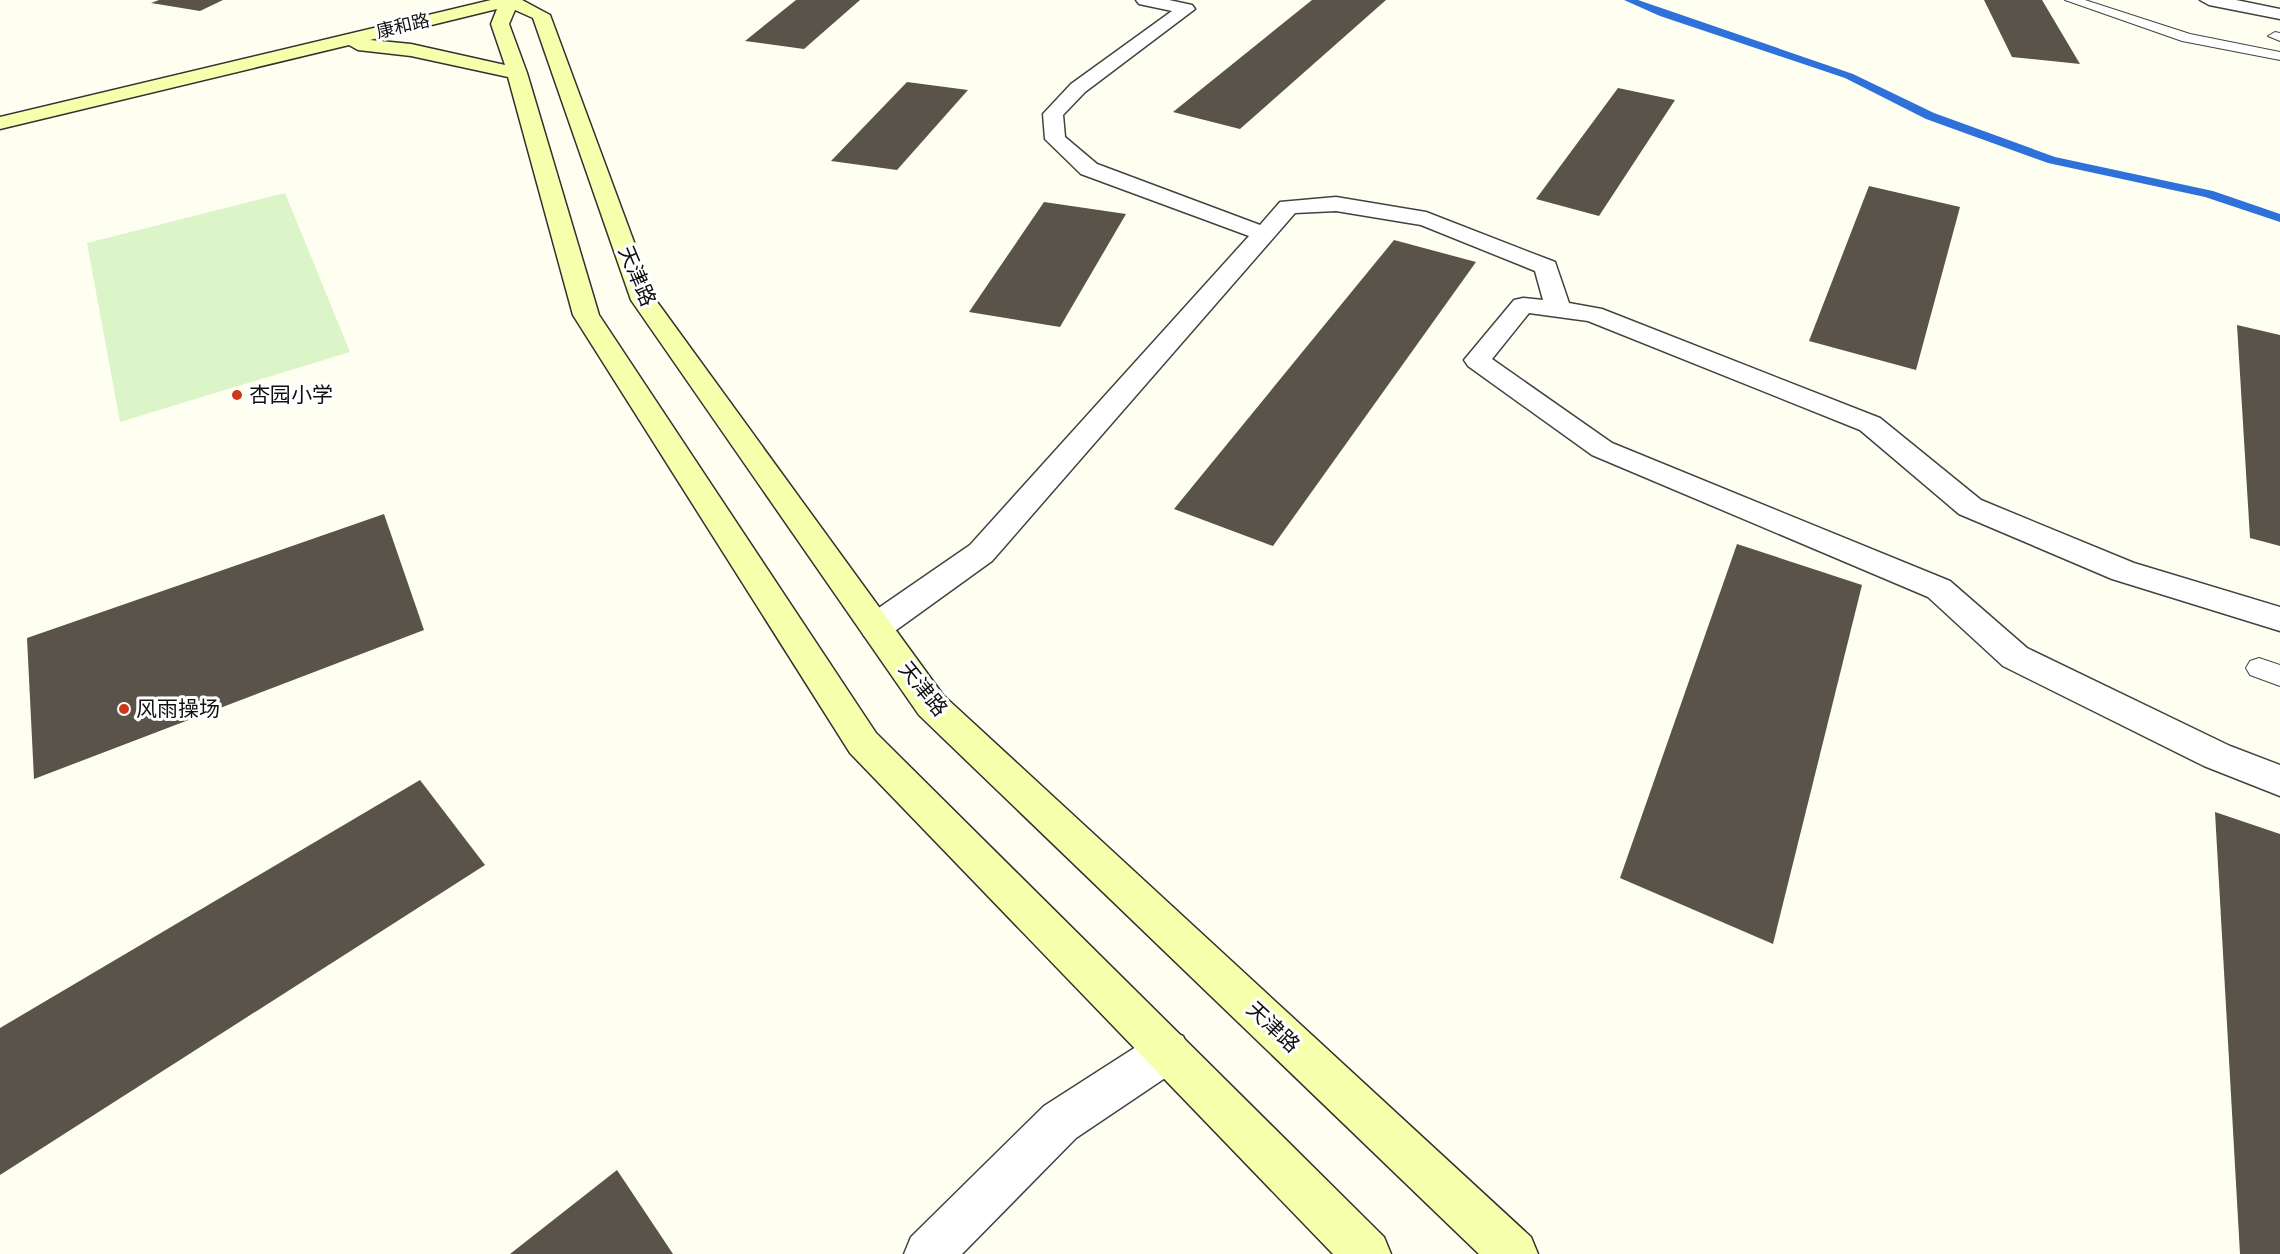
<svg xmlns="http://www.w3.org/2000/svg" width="2280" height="1254" font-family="Bitter,'Noto Sans SC',serif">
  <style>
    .pitch { fill: #dbf4c8 }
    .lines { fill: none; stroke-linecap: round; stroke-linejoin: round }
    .stream { fill: #2f71db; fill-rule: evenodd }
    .building { fill: #59534a }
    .lane-casing { stroke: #424242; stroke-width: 2 }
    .street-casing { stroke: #424242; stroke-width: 3 }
    .secondary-casing { stroke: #313131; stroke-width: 3 }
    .lane { fill: #fff; fill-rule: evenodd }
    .street { fill: #fff; fill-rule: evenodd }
    .secondary { fill: #f6ffac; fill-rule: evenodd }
    .poi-dot { fill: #ce3718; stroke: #fff; stroke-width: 2 }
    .labels { text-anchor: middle; stroke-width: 6; stroke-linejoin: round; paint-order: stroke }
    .far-street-label { font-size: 18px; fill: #0f0f0f; stroke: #fff }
    .street-label { font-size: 21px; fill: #0f0f0f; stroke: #fff }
    .poi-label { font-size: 21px; fill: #0f0f0f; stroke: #fff; text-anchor: start }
  </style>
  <rect width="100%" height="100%" fill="#fffff1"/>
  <!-- pitch -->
  <path class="pitch" d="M 285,193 L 350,352 L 120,422 L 87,243 Z"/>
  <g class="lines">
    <!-- stream -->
    <path class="stream" d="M 1624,0 L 1638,0 L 1853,74 L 1934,113 L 2055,157 L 2213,191 L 2280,214 L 2280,222 L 2205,197 L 2048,163 L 1926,119 L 1845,78 L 1660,16 Z"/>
  </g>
  <!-- building -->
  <g class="building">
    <path d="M 159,0 L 223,0 L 200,11 L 151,3 Z"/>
    <path d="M 796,0 L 860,0 L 804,49 L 745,41 Z"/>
    <path d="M 1312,0 L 1386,0 L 1240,129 L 1173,112 Z"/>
    <path d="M 1984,0 L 2042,0 L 2080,64 L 2012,57 Z"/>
    <path d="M 907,82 L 968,90 L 897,170 L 831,161 Z"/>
    <path d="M 1618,88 L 1675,100 L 1599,216 L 1536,199 Z"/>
    <path d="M 1869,186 L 1960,207 L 1916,370 L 1809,341 Z"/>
    <path d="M 1044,202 L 1126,214 L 1060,327 L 969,312 Z"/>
    <path d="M 1394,240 L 1476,262 L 1273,546 L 1174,509 Z"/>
    <path d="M 2237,325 L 2280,335 L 2280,546 L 2250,538 Z"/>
    <path d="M 384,514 L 424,630 L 34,779 L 27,638 Z"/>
    <path d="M 1737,544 L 1862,585 L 1773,944 L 1620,878 Z"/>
    <path d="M 420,780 L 485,865 L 0,1175 L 0,1028 Z"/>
    <path d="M 2215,812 L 2280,834 L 2280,1254 L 2240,1254 Z"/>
    <path d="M 617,1170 L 673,1254 L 510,1254 Z"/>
  </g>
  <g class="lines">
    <defs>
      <g id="lane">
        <path d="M 2065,0 L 2085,0 L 2190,34 L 2280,52 L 2280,60 L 2182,41 Z"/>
        <path d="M 2275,32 L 2280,33 L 2280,41 L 2268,36 Z"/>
        <path d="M 2259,658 L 2280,665 L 2280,686 L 2250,675 L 2246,668 L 2250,661 Z"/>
      </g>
      <g id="street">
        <path d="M 1136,0 L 1169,0 L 1192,5 L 1195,9 L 1085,92 L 1063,115 L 1065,137 L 1097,164 L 1260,225 L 1280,202 L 1336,197 L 1426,212 L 1555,262 L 1569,303 L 1602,309 L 1880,418 L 1981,500 L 2134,563 L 2280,607 L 2280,631 L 2112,579 L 1959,514 L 1860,430 L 1588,321 L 1529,313 L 1492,359 L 1612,443 L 1950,581 L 2027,648 L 2230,746 L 2280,765 L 2280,796 L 2204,766 L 2003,666 L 1928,597 L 1592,455 L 1468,366 L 1464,360 L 1514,300 L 1523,298 L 1543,300 L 1535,271 L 1421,225 L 1336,211 L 1295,213 L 992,561 L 888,636 L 876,639 L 864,636 L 860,627 L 864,618 L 970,545 L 1249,236 L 1081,174 L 1045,139 L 1043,114 L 1071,84 L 1172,11 L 1139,4 Z"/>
        <path d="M 2200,0 L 2236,0 L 2280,9 L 2280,19 L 2209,5 Z"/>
        <path d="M 1168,1030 L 1183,1036 L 1190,1051 L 1183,1066 L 1076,1138 L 962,1254 L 904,1254 L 911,1237 L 1044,1106 L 1153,1036 Z"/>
      </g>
      <path id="secondary" d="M 491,0 L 522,0 L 550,15 L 655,299 L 943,695 L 1531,1237 L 1538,1254 L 1479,1254 L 919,715 L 631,300 L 533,18 L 515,10 L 509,24 L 527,73 L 599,315 L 876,733 L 1384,1237 L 1391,1254 L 1333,1254 L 850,753 L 573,315 L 508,77 L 411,56 L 358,50 L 349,45 L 0,129 L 0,117 ZM 497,9 L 491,24 L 505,65 L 411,44 L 370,40 Z"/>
    </defs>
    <!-- lane casing -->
    <use href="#lane" class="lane-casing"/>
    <!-- street casing -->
    <use href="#street" class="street-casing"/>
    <!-- secondary casing -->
    <use href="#secondary" class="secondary-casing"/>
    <!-- lane -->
    <use href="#lane" class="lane"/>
    <!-- street -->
    <use href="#street" class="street"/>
    <!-- secondary -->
    <use href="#secondary" class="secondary"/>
  </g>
  <!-- markers -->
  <g class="poi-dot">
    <circle cx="237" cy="395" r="6"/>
    <circle cx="124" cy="709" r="6"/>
  </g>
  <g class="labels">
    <!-- far-street labels -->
    <g class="far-street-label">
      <text transform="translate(403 26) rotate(-13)" y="6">康和路</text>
    </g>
    <!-- street labels -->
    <g class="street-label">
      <text transform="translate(637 276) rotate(67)" y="7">天津路</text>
      <text transform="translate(923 689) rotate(51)" y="7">天津路</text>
      <text transform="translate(1273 1027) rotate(43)" y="7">天津路</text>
    </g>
    <!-- poi labels -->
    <g class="poi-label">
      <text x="249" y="402">杏园小学</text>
      <text x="136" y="716">风雨操场</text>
    </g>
  </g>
</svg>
